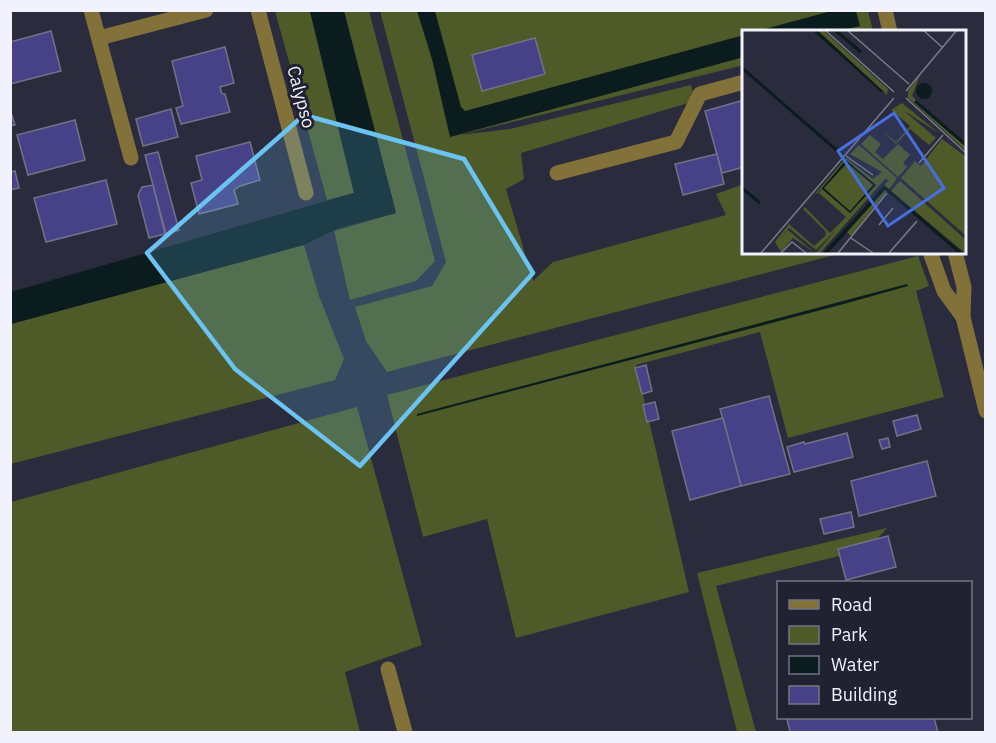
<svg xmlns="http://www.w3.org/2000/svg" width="996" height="743" font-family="'IBM Plex Sans',sans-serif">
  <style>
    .green { fill: #4e5a28 }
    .water { fill: #0b1c1e }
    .building { fill: #474288; stroke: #717286; stroke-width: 1.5 }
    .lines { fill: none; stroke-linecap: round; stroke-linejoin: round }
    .minor { stroke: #827139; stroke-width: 15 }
    .marked { fill: #6ac3f1; fill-opacity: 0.2; stroke: #6ac3f1; stroke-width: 4.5; stroke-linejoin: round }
    .labels { text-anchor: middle; stroke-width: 6; stroke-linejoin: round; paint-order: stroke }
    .street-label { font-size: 18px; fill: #f1f2fe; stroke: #202232 }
    .inset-river { fill: none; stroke: #0b1c1e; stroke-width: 3 }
    .inset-road { fill: none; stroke: #7a7b8a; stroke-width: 1.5 }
    .view { fill: #476fe0; fill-opacity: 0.15; stroke: #476fe0; stroke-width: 3 }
    .inset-edge { fill: none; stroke: #f1f2fe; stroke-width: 3 }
  </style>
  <rect width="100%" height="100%" fill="#2a2b3c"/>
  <!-- green -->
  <g class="green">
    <path d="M 275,11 L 310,11 L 354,193 L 327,200 Z"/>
    <path d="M 344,11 L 369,11 L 435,261 L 416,281 L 350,300 L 334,231 L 396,213 Z"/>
    <path d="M 380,11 L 868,11 L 873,31 L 744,32 L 744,65 L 459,135 L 510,129 L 691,85 L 695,101 L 521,153 L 524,179 L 506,189 L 533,281 L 553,262 L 726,215 L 716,194 L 744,184 L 744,252 L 846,252 L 387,372 L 366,341 L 355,307 L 432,286 L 446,262 Z"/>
    <path d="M 304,245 L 319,296 L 344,359 L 335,380 L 11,464 L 10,324 Z"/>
    <path d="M 918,256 L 929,286 L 916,291 L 944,397 L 788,438 L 760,332 L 636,365 L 689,592 L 516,638 L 487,519 L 423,537 L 387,395 Z"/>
    <path d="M 357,407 L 422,645 L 345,672 L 360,732 L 11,732 L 11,502 Z"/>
    <path d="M 887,528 L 868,549 L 716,586 L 756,732 L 737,732 L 697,573 Z"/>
  </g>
  <!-- water -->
  <g class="water">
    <path d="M 835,10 L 856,11 L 860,26 L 839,31 L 757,31 Z"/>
    <path d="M 310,11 L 344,11 L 396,213 L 339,228 L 304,245 L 11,324 L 11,292 L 354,193 Z"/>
    <path d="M 417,11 L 435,11 L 461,107 L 465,111 L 744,35 L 744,57 L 450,137 L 432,59 Z"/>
    <path d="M 907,284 L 908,286 L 840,305 L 417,416 L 417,414 Z"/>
  </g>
  <!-- building -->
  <g class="building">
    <path d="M 51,31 L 61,71 L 10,84 L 10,42 Z"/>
    <path d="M 535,38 L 545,74 L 482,91 L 472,55 Z"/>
    <path d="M 225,47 L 234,83 L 220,87 L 222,94 L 225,94 L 230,112 L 181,124 L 176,108 L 183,106 L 172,61 Z"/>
    <path d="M 744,100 L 744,167 L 722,173 L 705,111 Z"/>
    <path d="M 10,109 L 15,125 L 10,126 Z"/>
    <path d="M 171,109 L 178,137 L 143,146 L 136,119 Z"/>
    <path d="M 75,120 L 85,160 L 28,175 L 17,135 Z"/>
    <path d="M 250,142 L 260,180 L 240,186 L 234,190 L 238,204 L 199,214 L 191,183 L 202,180 L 196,156 Z"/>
    <path d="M 158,152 L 179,230 L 166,234 L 145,155 Z"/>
    <path d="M 717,154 L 724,184 L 683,195 L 675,164 Z"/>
    <path d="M 15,171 L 19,188 L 10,190 L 10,172 Z"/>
    <path d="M 106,180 L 117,224 L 46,242 L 34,198 Z"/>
    <path d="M 153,185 L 165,234 L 149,238 L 138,195 L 142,187 Z"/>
    <path d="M 646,365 L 652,391 L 642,394 L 635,368 Z"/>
    <path d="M 769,396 L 790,474 L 741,486 L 720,409 Z"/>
    <path d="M 655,402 L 659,419 L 647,422 L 643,405 Z"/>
    <path d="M 917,415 L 921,429 L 897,436 L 893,421 Z"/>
    <path d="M 723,418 L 741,486 L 690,500 L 672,431 Z"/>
    <path d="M 847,433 L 853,457 L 794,472 L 787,447 L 804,442 L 805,444 Z"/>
    <path d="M 888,438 L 890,447 L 882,449 L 879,440 Z"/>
    <path d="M 927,461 L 936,496 L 859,516 L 851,481 Z"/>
    <path d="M 851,512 L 854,527 L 824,534 L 820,519 Z"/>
    <path d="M 888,536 L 896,567 L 846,580 L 838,549 Z"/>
    <path d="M 794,718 L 934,718 L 938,732 L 790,732 L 787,719 Z"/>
  </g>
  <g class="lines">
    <!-- minor -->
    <g class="minor">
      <path d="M 91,10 L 131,158"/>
      <path d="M 258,10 L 306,193"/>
      <path d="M 885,10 L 890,32"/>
      <path d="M 99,38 L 206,10"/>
      <path d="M 557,173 L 676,142 L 700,94 L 744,82"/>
      <path d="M 930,252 L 944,291 L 963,317"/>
      <path d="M 955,252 L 964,287 L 963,317 L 986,411"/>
      <path d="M 388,669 L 405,732"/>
    </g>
  </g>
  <!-- marked area -->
  <path class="marked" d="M 304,115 L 464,159 L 533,273 L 360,466 L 235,369 L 147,253 Z"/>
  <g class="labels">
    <!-- street labels -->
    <g class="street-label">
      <text transform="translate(301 97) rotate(75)" y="6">Calypso</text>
    </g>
  </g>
  <!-- overview -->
  <g transform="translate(742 30)">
    <rect width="224" height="224" fill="#2a2b3c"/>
    <path d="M 75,0 L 81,0 L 146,59 L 145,65 ZM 178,45 L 170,66 L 223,115 L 223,120 L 166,68 L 166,61 ZM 160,73 L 198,104 L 161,80 L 194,108 L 187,115 L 168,99 L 154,114 L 141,102 L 154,112 L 168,96 L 149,80 ZM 128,105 L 139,114 L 133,122 L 141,129 L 156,114 L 168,125 L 161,133 L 165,137 L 156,147 L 119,114 ZM 200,109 L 223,126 L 223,205 L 159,148 L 173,131 L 179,136 ZM 117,115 L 155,148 L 151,154 L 147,159 L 142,156 L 101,199 L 147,150 L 143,149 L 78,223 L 74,223 L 95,199 L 74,220 L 47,198 L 39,209 L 46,200 L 73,223 L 51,208 L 39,222 L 33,212 L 47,194 L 72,216 L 83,206 L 84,202 L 61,179 L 63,177 L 88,203 L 104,187 L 77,163 L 73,164 L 104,128 L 131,149 L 140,142 L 108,124 ZM 158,151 L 223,209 L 223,223 L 149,161 ZM 143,159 L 145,161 L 109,206 L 105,202 Z" fill="#4e5a28"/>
    <path d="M 70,0 L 75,0 L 142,62 L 139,62 ZM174 61a8 8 0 1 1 16 0a8 8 0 1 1-16 0ZM 104,130 L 134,155 L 108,183 L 80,159 L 69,171 ZM 105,133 L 131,155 L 108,181 L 82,158 ZM 142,155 L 149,161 L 221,223 L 216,223 L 143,160 L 86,223 L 81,223 Z" fill="#0b1c1e" fill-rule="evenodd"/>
    <path class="inset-river" d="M 93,0 L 119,22M 0,38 L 99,124M 173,71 L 224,115M 0,158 L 18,173"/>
    <path class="inset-road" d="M 83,0 L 152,62M 105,0 L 167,54M 181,0 L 200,17M 164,61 L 215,0M 164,68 L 224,123M 104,126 L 131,145M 177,133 L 201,105M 137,195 L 151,178M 109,208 L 131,223M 19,223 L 152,68M 39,223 L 50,212 L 64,223M 96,223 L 145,163M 147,223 L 175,191"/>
    <path class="view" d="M 152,83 L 202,158 L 146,196 L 96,121 Z"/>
    <rect width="224" height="224" class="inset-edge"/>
  </g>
  <!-- border -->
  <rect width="996" height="743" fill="none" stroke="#f1f2fe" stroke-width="24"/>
  <!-- legend -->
  <rect x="777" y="581" width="195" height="138" fill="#202232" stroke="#747584" stroke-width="1.5"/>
  <rect x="789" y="600" width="30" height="9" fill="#827139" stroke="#747584" stroke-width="1.5"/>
  <text x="831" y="611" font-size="18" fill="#f1f2fe">Road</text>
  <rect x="789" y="626" width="30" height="18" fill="#4e5a28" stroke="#747584" stroke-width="1.5"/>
  <text x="831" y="641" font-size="18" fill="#f1f2fe">Park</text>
  <rect x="789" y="656" width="30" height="18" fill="#0b1c1e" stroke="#747584" stroke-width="1.5"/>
  <text x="831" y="671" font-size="18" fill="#f1f2fe">Water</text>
  <rect x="789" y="686" width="30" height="18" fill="#474288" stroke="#747584" stroke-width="1.5"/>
  <text x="831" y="701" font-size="18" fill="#f1f2fe">Building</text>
</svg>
